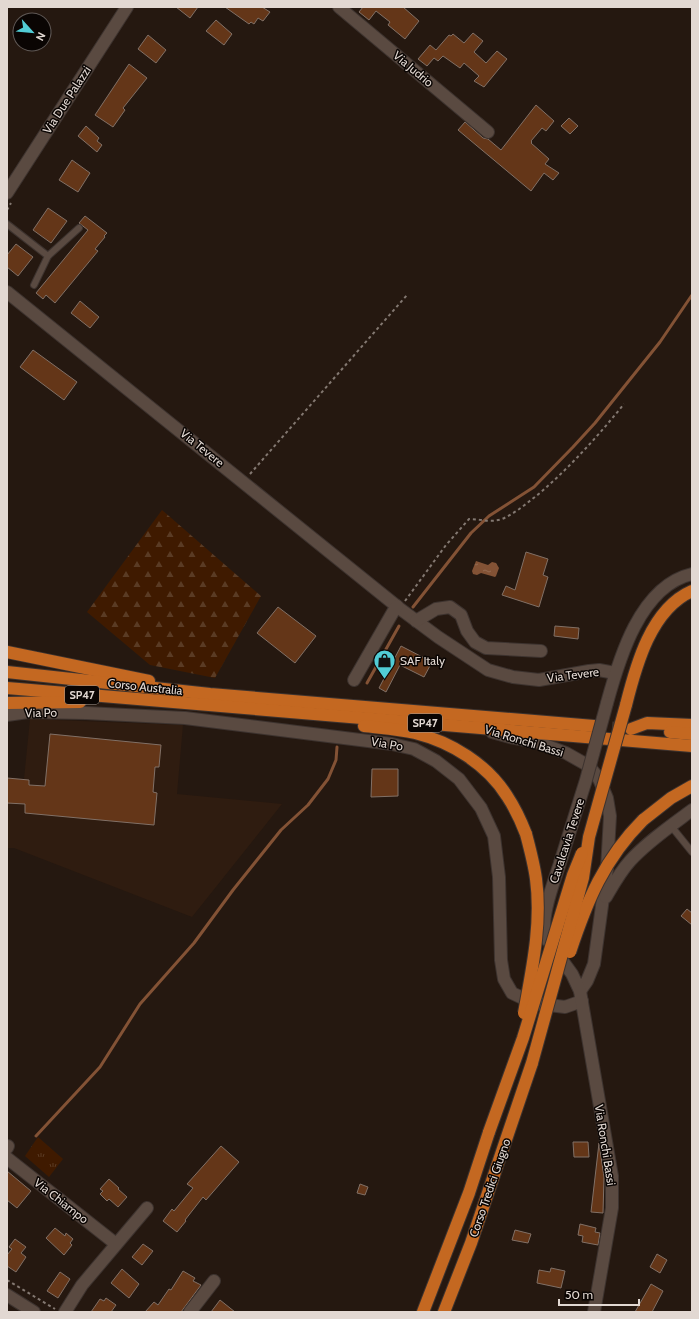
<svg xmlns="http://www.w3.org/2000/svg" width="699" height="1319" font-family="Cabin,sans-serif">
  <style>
    .built { fill: #2f1c10 }
    .forest { fill: url(#forest-firs) }
    .park { fill: url(#park-tufts) }
    .water { fill: url(#water-ripples) }
    .lines { fill: none; stroke-linecap: round; stroke-linejoin: round }
    .stream { stroke: #835235; stroke-width: 3 }
    .building { fill: #643618; stroke: #817066 }
    .trunk-tunnel { stroke: #41352d; stroke-width: 12; stroke-dasharray: 12 6; stroke-linecap: butt }
    .service-casing { stroke: #3d332f; stroke-width: 8 }
    .minor-casing { stroke: #3d332f; stroke-width: 14 }
    .tertiary-casing { stroke: #3d332f; stroke-width: 14 }
    .trunk-casing { stroke: #3d332f; stroke-width: 14 }
    .path { stroke: #837871; stroke-width: 2; stroke-dasharray: 3 3; stroke-linecap: butt }
    .service { stroke: #5a4a41; stroke-width: 6 }
    .minor { stroke: #5a4a41; stroke-width: 12 }
    .tertiary { stroke: #5a4a41; stroke-width: 12 }
    .trunk { stroke: #c46821; stroke-width: 12 }
    .minor-bridge-casing { stroke: #3d332f; stroke-width: 14; stroke-linecap: butt }
    .trunk-bridge-casing { stroke: #3d332f; stroke-width: 14; stroke-linecap: butt }
    .minor-bridge { stroke: #5a4a41; stroke-width: 12 }
    .trunk-bridge { stroke: #c46821; stroke-width: 12 }
    .labels { text-anchor: middle; stroke-width: 3; stroke-linejoin: round; paint-order: stroke }
    .shield { fill: #0a0503; stroke: #a19994; stroke-width: 1 }
    .shield-label { font-size: 11px; font-weight: bold; fill: #e2d8d2 }
    .street-label { font-size: 12px; fill: #e2d8d2; stroke: #0a0503 }
    .poi-label { font-size: 12px; fill: #e2d8d2; stroke: #0a0503; text-anchor: start }
  </style>
  <defs>
    <pattern id="forest-firs" width="22" height="20" patternUnits="userSpaceOnUse"><rect width="22" height="20" fill="#3f1a00"/><path d="M5 1l3.5 6h-7zM16 11l3.5 6h-7z" fill="#5a3b24"/></pattern>
    <pattern id="park-tufts" width="24" height="20" patternUnits="userSpaceOnUse"><rect width="24" height="20" fill="#3f1a00"/><path d="M3 7l-1-3M5 7V3M7 7l1-3M15 17l-1-3M17 17v-4M19 17l1-3" fill="none" stroke="#5a3b24"/></pattern>
    <pattern id="water-ripples" width="26" height="14" patternUnits="userSpaceOnUse"><rect width="26" height="14" fill="#835235"/><path d="M2 4q2-2 4 0t4 0M15 11q2-2 4 0t4 0" fill="none" stroke="#946a51"/></pattern>
  </defs>
  <rect width="100%" height="100%" fill="#251810"/>
  <!-- built -->
  <path class="built" d="M 30,719 L 183,725 L 177,794 L 282,804 L 192,917 L 14,848 L 7,848 L 7,777 L 24,779 Z"/>
  <!-- forest -->
  <path class="forest" d="M 162,510 L 261,596 L 215,678 L 150,665 L 87,612 Z"/>
  <!-- park -->
  <path class="park" d="M 38,1137 L 63,1159 L 49,1177 L 25,1156 Z"/>
  <!-- water -->
  <path class="water" d="M 476,561 L 488,565 L 492,562 L 496,563 L 499,568 L 496,576 L 495,577 L 481,573 L 477,575 L 473,574 L 472,571 Z"/>
  <g class="lines">
    <!-- stream -->
    <g class="stream">
      <path d="M 413,607 L 471,533 L 489,516 L 534,487 L 573,447 L 595,423 L 660,342 L 692,295"/>
      <path d="M 367,683 L 399,626"/>
      <path d="M 36,1136 L 100,1067 L 140,1004 L 194,943 L 233,890 L 281,830 L 308,805 L 328,779 L 336,760 L 337,747"/>
    </g>
  </g>
  <!-- building -->
  <g class="building">
    <path d="M 176,7 L 198,7 L 190,18 Z"/>
    <path d="M 225,7 L 262,7 L 270,12 L 263,21 L 258,18 L 254,24 L 251,22 L 249,24 Z"/>
    <path d="M 363,7 L 403,7 L 419,21 L 405,39 L 388,25 L 390,22 L 376,11 L 369,20 L 359,12 Z"/>
    <path d="M 216,20 L 232,34 L 224,45 L 206,31 Z"/>
    <path d="M 473,33 L 483,41 L 474,52 L 486,63 L 497,51 L 507,59 L 484,87 L 474,81 L 479,76 L 464,63 L 460,68 L 443,56 L 438,61 L 434,58 L 427,66 L 418,59 L 430,45 L 436,50 L 449,35 L 451,36 L 453,34 L 464,43 Z"/>
    <path d="M 148,35 L 166,50 L 156,63 L 138,49 Z"/>
    <path d="M 129,64 L 147,78 L 123,108 L 125,110 L 113,127 L 95,115 Z"/>
    <path d="M 536,105 L 554,121 L 546,131 L 542,128 L 531,141 L 532,142 L 531,143 L 549,159 L 545,164 L 559,173 L 553,180 L 544,173 L 531,191 L 458,130 L 465,122 L 483,138 L 488,139 L 501,150 Z"/>
    <path d="M 569,118 L 578,126 L 570,134 L 561,126 Z"/>
    <path d="M 86,126 L 99,138 L 97,141 L 102,145 L 97,152 L 78,136 Z"/>
    <path d="M 72,160 L 90,173 L 78,192 L 59,180 Z"/>
    <path d="M 48,208 L 67,221 L 51,243 L 33,230 Z"/>
    <path d="M 85,216 L 107,233 L 104,236 L 105,237 L 95,249 L 98,251 L 55,303 L 46,295 L 43,299 L 36,293 L 88,230 L 79,223 Z"/>
    <path d="M 16,244 L 33,257 L 18,276 L 7,267 L 7,255 Z"/>
    <path d="M 80,301 L 99,317 L 90,328 L 71,313 Z"/>
    <path d="M 33,350 L 77,382 L 64,400 L 20,367 Z"/>
    <path d="M 526,552 L 548,559 L 543,575 L 548,577 L 539,607 L 502,595 L 506,586 L 515,590 Z"/>
    <path d="M 278,607 L 316,636 L 295,663 L 257,633 Z"/>
    <path d="M 555,626 L 579,628 L 578,639 L 554,636 Z"/>
    <path d="M 401,646 L 432,662 L 424,677 L 400,665 L 386,692 L 379,688 Z"/>
    <path d="M 50,734 L 161,745 L 159,767 L 155,767 L 153,792 L 157,793 L 154,825 L 25,813 L 25,804 L 7,803 L 7,778 L 29,780 L 29,785 L 45,786 Z"/>
    <path d="M 372,769 L 398,769 L 398,796 L 371,797 Z"/>
    <path d="M 687,909 L 692,913 L 692,925 L 681,916 Z"/>
    <path d="M 573,1142 L 588,1142 L 589,1157 L 574,1157 Z"/>
    <path d="M 599,1143 L 604,1177 L 603,1213 L 591,1212 Z"/>
    <path d="M 221,1146 L 239,1162 L 206,1200 L 203,1197 L 185,1220 L 186,1221 L 177,1232 L 163,1221 L 172,1209 L 174,1211 L 193,1188 L 187,1184 Z"/>
    <path d="M 7,1171 L 31,1191 L 17,1208 L 7,1200 Z"/>
    <path d="M 109,1179 L 119,1188 L 118,1189 L 127,1197 L 118,1207 L 109,1199 L 107,1201 L 100,1194 L 103,1191 L 100,1189 Z"/>
    <path d="M 360,1184 L 368,1187 L 365,1195 L 357,1193 Z"/>
    <path d="M 580,1224 L 596,1228 L 595,1232 L 600,1233 L 598,1245 L 582,1242 L 583,1236 L 578,1235 Z"/>
    <path d="M 55,1228 L 65,1236 L 66,1233 L 73,1239 L 70,1243 L 72,1245 L 64,1255 L 46,1238 Z"/>
    <path d="M 515,1230 L 531,1234 L 528,1243 L 512,1240 Z"/>
    <path d="M 15,1239 L 26,1247 L 21,1253 L 26,1257 L 16,1272 L 7,1266 L 7,1255 L 12,1249 L 9,1247 Z"/>
    <path d="M 143,1244 L 153,1251 L 142,1265 L 132,1257 Z"/>
    <path d="M 657,1254 L 667,1260 L 660,1273 L 650,1267 Z"/>
    <path d="M 551,1268 L 565,1271 L 561,1288 L 537,1283 L 539,1270 L 550,1272 Z"/>
    <path d="M 122,1269 L 139,1284 L 129,1298 L 111,1283 Z"/>
    <path d="M 183,1271 L 195,1278 L 193,1281 L 201,1285 L 181,1312 L 145,1312 L 154,1302 L 158,1305 L 169,1289 L 171,1290 Z"/>
    <path d="M 60,1272 L 70,1279 L 58,1298 L 47,1291 Z"/>
    <path d="M 651,1284 L 663,1291 L 652,1312 L 635,1312 Z"/>
    <path d="M 106,1298 L 116,1305 L 111,1312 L 91,1312 L 100,1299 L 104,1301 Z"/>
    <path d="M 220,1300 L 235,1312 L 211,1312 Z"/>
  </g>
  <g class="lines">
    <!-- trunk-tunnel -->
    <path class="trunk-tunnel" d="M 594,726 L 630,729"/>
    <defs>
      <g id="service">
        <path d="M 7,224 L 48,256 L 34,285"/>
        <path d="M 48,256 L 79,228"/>
        <path d="M 671,826 L 692,852"/>
      </g>
      <g id="minor">
        <path d="M 339,7 L 488,132"/>
        <path d="M 7,292 L 399,608 L 438,637 L 488,670 L 513,677 L 539,680 L 589,671 L 599,670 L 615,673"/>
        <path d="M 416,621 L 436,609 L 450,607 L 461,615 L 467,631 L 475,642 L 486,648 L 541,651"/>
        <path d="M 354,680 L 393,612 L 397,606"/>
        <path d="M 607,703 C 619,659 640,586 692,574"/>
        <path d="M 7,715 L 28,712 L 86,713 L 185,718 L 392,744 L 414,749 L 436,761 L 459,779 L 481,808 L 494,836 L 499,877 L 501,960 L 504,979 L 512,993 L 533,1003 L 565,1007 L 582,1001"/>
        <path d="M 492,732 L 510,737 L 537,742 L 566,753 L 589,766 L 599,779 L 607,798 L 610,816 L 607,869 L 594,964 L 587,981 L 580,991"/>
        <path d="M 560,863 C 554,882 539,919 546,938 L 572,974 L 580,991 L 612,1176 L 612,1208 L 594,1312"/>
        <path d="M 606,897 C 613,885 620,872 630,861 C 647,842 672,825 692,810"/>
        <path d="M 7,1148 L 8,1146"/>
        <path d="M 7,1158 L 116,1244"/>
        <path d="M 65,1312 L 82,1285 L 147,1208"/>
        <path d="M 190,1312 L 214,1281"/>
      </g>
      <g id="tertiary">
        <path d="M 7,193 L 127,7"/>
        <path d="M 7,1295 L 34,1312"/>
      </g>
      <g id="trunk">
        <path d="M 7,652 L 149,681"/>
        <path d="M 7,672 L 210,694 L 594,726"/>
        <path d="M 7,688 L 692,746"/>
        <path d="M 7,703 L 80,702"/>
        <path d="M 626,705 C 636,665 651,609 692,591"/>
        <path d="M 364,726 C 381,728 399,729 415,733 C 451,742 487,764 507,796 C 515,808 521,821 526,834"/>
        <path d="M 631,729 L 647,723 L 692,725"/>
        <path d="M 670,732 L 692,734"/>
        <path d="M 643,820 L 671,798 L 692,786"/>
        <path d="M 423,1312 L 469,1193 L 489,1132"/>
        <path d="M 444,1312 L 471,1243 L 532,1063"/>
      </g>
    </defs>
    <!-- service casing -->
    <use href="#service" class="service-casing"/>
    <!-- minor casing -->
    <use href="#minor" class="minor-casing"/>
    <!-- tertiary casing -->
    <use href="#tertiary" class="tertiary-casing"/>
    <!-- trunk casing -->
    <use href="#trunk" class="trunk-casing"/>
    <!-- path -->
    <g class="path">
      <path d="M 7,210 L 11,203"/>
      <path d="M 250,474 L 407,295"/>
      <path d="M 405,601 L 446,545 L 469,519 C 480,519 491,523 502,519 C 516,513 528,502 540,493 C 571,466 598,436 624,404"/>
      <path d="M 7,1280 L 55,1309"/>
    </g>
    <!-- service -->
    <use href="#service" class="service"/>
    <!-- minor -->
    <use href="#minor" class="minor"/>
    <!-- tertiary -->
    <use href="#tertiary" class="tertiary"/>
    <!-- trunk -->
    <use href="#trunk" class="trunk"/>
    <defs>
      <path id="minor-bridge" d="M 560,863 L 586,780 L 607,703"/>
      <g id="trunk-bridge">
        <path d="M 570,952 C 587,901 604,859 643,820"/>
        <path d="M 524,1013 C 532,969 542,924 536,879 C 534,864 530,849 526,834"/>
        <path d="M 532,1063 L 583,878 L 589,837 L 626,705"/>
        <path d="M 489,1132 L 523,1038 L 573,875 L 582,853"/>
      </g>
    </defs>
    <!-- minor-bridge casing -->
    <use href="#minor-bridge" class="minor-bridge-casing"/>
    <!-- trunk-bridge casing -->
    <use href="#trunk-bridge" class="trunk-bridge-casing"/>
    <!-- minor-bridge -->
    <use href="#minor-bridge" class="minor-bridge"/>
    <!-- trunk-bridge -->
    <use href="#trunk-bridge" class="trunk-bridge"/>
  </g>
  <!-- icons -->
  <defs>
    <symbol id="shop-pin" viewBox="-11 -11 22 30"><path d="M0 17L-7.5 6A9.5 9.5 0 1 1 7.5 6Z" fill="#51ccd5" stroke="#0a0503"/><path d="M-5-2.5h2.3a2.7 3.5 0 0 1 5.4 0H5L5.5 6h-11ZM-1.5-2.5h3a1.5 2.3 0 0 0-3 0Z" fill="#111"/></symbol>
  </defs>
  <g fill-rule="evenodd">
    <use href="#shop-pin" x="372" y="648" width="25" height="34"/>
  </g>
  <g class="labels">
    <!-- shield labels -->
    <g class="shield">
      <rect x="65" y="686" width="34" height="18" rx="3"/>
      <rect x="408" y="714" width="34" height="18" rx="3"/>
    </g>
    <g class="shield-label">
      <text x="82" y="699">SP47</text>
      <text x="425" y="727">SP47</text>
    </g>
    <!-- street labels -->
    <g class="street-label">
      <text transform="translate(413 69) rotate(40)" y="4">Via Judrio</text>
      <text transform="translate(67 100) rotate(-57)" y="4">Via Due Palazzi</text>
      <text transform="translate(202 448) rotate(39)" y="4">Via Tevere</text>
      <text transform="translate(573 675) rotate(-7)" y="4">Via Tevere</text>
      <text transform="translate(145 687) rotate(6)" y="4">Corso Australia</text>
      <text transform="translate(41 713) rotate(-1)" y="4">Via Po</text>
      <text transform="translate(524 741) rotate(17)" y="4">Via Ronchi Bassi</text>
      <text transform="translate(387 744) rotate(10)" y="4">Via Po</text>
      <text transform="translate(567 841) rotate(-72)" y="4">Cavalcavia Tevere</text>
      <text transform="translate(605 1145) rotate(81)" y="4">Via Ronchi Bassi</text>
      <text transform="translate(490 1188) rotate(-71)" y="4">Corso Tredici Giugno</text>
      <text transform="translate(61 1201) rotate(38)" y="4">Via Chiampo</text>
    </g>
    <!-- poi labels -->
    <g class="poi-label">
      <text x="400" y="665">SAF Italy</text>
    </g>
  </g>
  <!-- border -->
  <rect width="699" height="1319" fill="none" stroke="#e2d8d2" stroke-width="16"/>
  <!-- north arrow -->
  <g transform="translate(32 32) rotate(117)"><circle r="19" fill="#0a0503" stroke="#605956"/>
  <path d="M0-3L7 15L0 10L-7 15Z" fill="#51ccd5"/>
  <text y="-6" font-size="11" font-weight="bold" text-anchor="middle" fill="#e2d8d2">N</text>
  </g>
  <!-- scale -->
  <path d="M559 1299v6h80v-6" fill="none" stroke="#e2d8d2" stroke-width="2"/>
  <text x="565" y="1299" font-size="12" fill="#e2d8d2" stroke="#0a0503" stroke-width="3" paint-order="stroke">50 m</text>
</svg>
